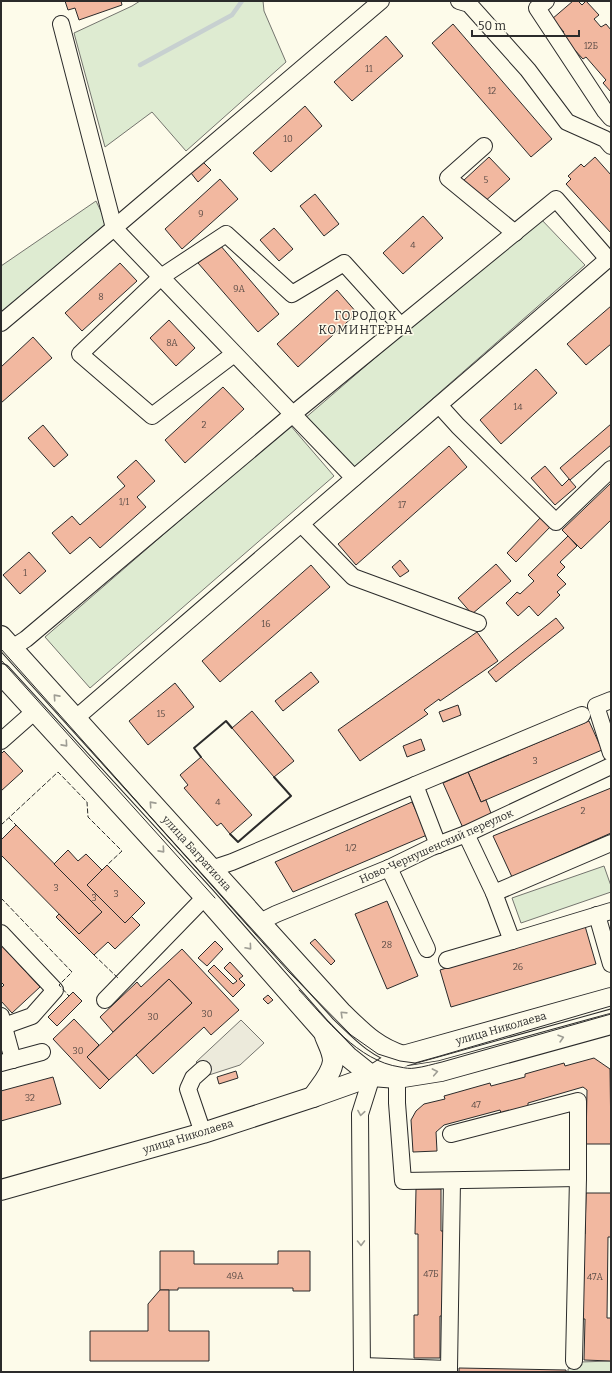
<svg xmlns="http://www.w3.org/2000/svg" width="612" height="1373" font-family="Bitter,serif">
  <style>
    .green { fill: #deebd1; stroke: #74746e }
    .parking { fill: #eceadb; stroke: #74746e }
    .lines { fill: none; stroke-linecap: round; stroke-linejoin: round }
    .stream { stroke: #c7d0d0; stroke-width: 4.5 }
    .building { fill: #f2b8a0; stroke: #2b2b2b }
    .minor-casing { stroke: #2b2b2b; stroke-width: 18 }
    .major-casing { stroke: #2b2b2b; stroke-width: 22 }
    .minor { stroke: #fdfbea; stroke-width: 16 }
    .major { stroke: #fdfbea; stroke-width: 20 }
    .tram { stroke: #2b2b2b; stroke-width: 1 }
    .fence { stroke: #2b2b2b; stroke-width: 1; stroke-dasharray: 5 2; stroke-linecap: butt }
    .wall { stroke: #2b2b2b; stroke-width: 2 }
    .oneway { stroke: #9e9d94 }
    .labels { text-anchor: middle; stroke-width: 3; stroke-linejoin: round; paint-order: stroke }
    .number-label { font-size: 9px; fill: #5d4e48 }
    .street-label { font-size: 11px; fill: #2b2b2b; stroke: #fdfbea }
    .neighbourhood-label { font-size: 12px; letter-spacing: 1px; fill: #2b2b2b; stroke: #fdfbea }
  </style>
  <rect width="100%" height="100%" fill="#fdfbea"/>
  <!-- green -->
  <g class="green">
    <path d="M 140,1 L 263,1 L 264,11 L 286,62 L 186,151 L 152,112 L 105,147 L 74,33 L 132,6 Z"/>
    <path d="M 96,201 L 109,228 L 1,316 L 1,266 Z"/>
    <path d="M 539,217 L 585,265 L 350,471 L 304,419 Z"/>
    <path d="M 290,425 L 334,476 L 90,688 L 45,637 Z"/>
    <path d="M 604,866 L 611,886 L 611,892 L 521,923 L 512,898 Z"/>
    <path d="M 611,1361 L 611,1372 L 568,1372 L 568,1369 L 580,1362 Z"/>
  </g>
  <!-- parking -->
  <path class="parking" d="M 241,1020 L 264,1043 L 240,1065 L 209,1075 L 196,1062 Z"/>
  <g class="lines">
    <!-- stream -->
    <path class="stream" d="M 140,65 L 232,15 L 242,1"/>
  </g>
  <!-- building -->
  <g class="building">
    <path d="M 65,1 L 121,1 L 122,5 L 79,20 L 75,8 L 68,10 Z"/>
    <path d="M 573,1 L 578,1 L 582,5 L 586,1 L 599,15 L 594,19 L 601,27 L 606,24 L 611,30 L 611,92 L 603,83 L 606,80 L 586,57 L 583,59 L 561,35 L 564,32 L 552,19 Z"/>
    <path d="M 453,24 L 552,139 L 531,157 L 432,43 Z"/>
    <path d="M 386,36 L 403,56 L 352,101 L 334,82 Z"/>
    <path d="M 305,106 L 322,126 L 271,172 L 253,153 Z"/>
    <path d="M 489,157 L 510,179 L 483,203 L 463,181 Z"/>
    <path d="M 595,157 L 611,175 L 611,233 L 566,184 L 571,179 L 568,176 L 581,164 L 584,167 Z"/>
    <path d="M 203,162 L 211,170 L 198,182 L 191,173 Z"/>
    <path d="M 220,179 L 238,199 L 182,249 L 165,229 Z"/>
    <path d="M 315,194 L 339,224 L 324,236 L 300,206 Z"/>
    <path d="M 423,216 L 443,238 L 403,274 L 383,253 Z"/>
    <path d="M 274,228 L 293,249 L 279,261 L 260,240 Z"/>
    <path d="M 220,245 L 279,314 L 258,332 L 198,263 Z"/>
    <path d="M 120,263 L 137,281 L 82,331 L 65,313 Z"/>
    <path d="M 337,290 L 357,313 L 298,367 L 277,344 Z"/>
    <path d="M 611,306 L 611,344 L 586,365 L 567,344 Z"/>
    <path d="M 169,320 L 195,348 L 176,366 L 150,338 Z"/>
    <path d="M 33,337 L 52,358 L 1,403 L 1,367 Z"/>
    <path d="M 536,369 L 557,393 L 501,444 L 480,420 Z"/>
    <path d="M 223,387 L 244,409 L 185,463 L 165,440 Z"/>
    <path d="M 611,424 L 611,445 L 570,480 L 560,468 Z"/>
    <path d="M 43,425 L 68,455 L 54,467 L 28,438 Z"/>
    <path d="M 449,446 L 467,467 L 356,565 L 338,544 Z"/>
    <path d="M 136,460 L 155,481 L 137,497 L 146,507 L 100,548 L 90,537 L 70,554 L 52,533 L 72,516 L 80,525 L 125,486 L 117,477 Z"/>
    <path d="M 545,466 L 562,486 L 569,479 L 576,487 L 555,505 L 531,478 Z"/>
    <path d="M 611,483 L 611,520 L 581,549 L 562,530 Z"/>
    <path d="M 541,517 L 551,526 L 516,562 L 507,553 Z"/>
    <path d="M 568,536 L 577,546 L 560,562 L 565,567 L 557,575 L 566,584 L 557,592 L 560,595 L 538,616 L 529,606 L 518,616 L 506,603 L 517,592 L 520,594 L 534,581 L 528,575 Z"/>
    <path d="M 29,552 L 46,571 L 20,594 L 3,575 Z"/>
    <path d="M 400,560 L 409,571 L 400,577 L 392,567 Z"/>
    <path d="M 496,564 L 511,581 L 472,614 L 458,598 Z"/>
    <path d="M 311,565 L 330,587 L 220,682 L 202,661 Z"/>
    <path d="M 556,618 L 564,628 L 496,682 L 488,672 Z"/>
    <path d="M 477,632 L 498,661 L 440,701 L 439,699 L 424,710 L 428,714 L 360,761 L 338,730 Z"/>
    <path d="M 311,672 L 319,682 L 283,711 L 275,701 Z"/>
    <path d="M 175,683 L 194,707 L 148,745 L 129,721 Z"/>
    <path d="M 458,705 L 461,715 L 443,722 L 439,712 Z"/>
    <path d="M 252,711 L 294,761 L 274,777 L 232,728 Z"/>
    <path d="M 589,721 L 602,750 L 481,802 L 468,772 Z"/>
    <path d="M 421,739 L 425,750 L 407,757 L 403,746 Z"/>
    <path d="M 4,751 L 23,771 L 1,791 L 1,754 Z"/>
    <path d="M 201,757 L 252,815 L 230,834 L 221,823 L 217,826 L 184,788 L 188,785 L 180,775 Z"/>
    <path d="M 468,772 L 481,802 L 486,800 L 492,816 L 463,828 L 443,783 Z"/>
    <path d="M 611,788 L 611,833 L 512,877 L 493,836 Z"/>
    <path d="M 412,802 L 427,835 L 293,892 L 275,862 Z"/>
    <path d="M 16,825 L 102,912 L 79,934 L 1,855 L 1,840 Z"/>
    <path d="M 68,850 L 78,861 L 86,854 L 102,870 L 87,885 L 125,923 L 131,916 L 140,925 L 115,949 L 108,942 L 94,955 L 56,917 L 59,914 L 79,934 L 102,912 L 54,864 Z"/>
    <path d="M 107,865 L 145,903 L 125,923 L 87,885 Z"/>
    <path d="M 387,901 L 418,976 L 387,989 L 355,914 Z"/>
    <path d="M 585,926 L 596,964 L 451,1007 L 440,970 Z"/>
    <path d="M 315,939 L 335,961 L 331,965 L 310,943 Z"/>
    <path d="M 215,941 L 223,949 L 207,966 L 198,958 Z"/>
    <path d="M 1,945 L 40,987 L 12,1013 L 1,1001 L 1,988 L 4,985 L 1,982 Z"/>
    <path d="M 182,949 L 239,1010 L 211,1035 L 204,1027 L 153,1074 L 136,1055 L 192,1003 L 169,979 L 113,1032 L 100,1017 L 137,982 L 141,987 Z"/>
    <path d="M 230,962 L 243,976 L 239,979 L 245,985 L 233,997 L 208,971 L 214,965 L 233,984 L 237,981 L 224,968 Z"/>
    <path d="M 169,979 L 192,1003 L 109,1080 L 87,1057 Z"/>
    <path d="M 73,992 L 82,1001 L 57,1026 L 48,1017 Z"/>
    <path d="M 268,995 L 273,1000 L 268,1004 L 263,999 Z"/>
    <path d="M 74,1019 L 99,1045 L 87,1057 L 109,1080 L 100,1089 L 53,1039 Z"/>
    <path d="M 594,1058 L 610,1069 L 611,1144 L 586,1144 L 587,1090 L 583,1087 L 528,1103 L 528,1106 L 501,1113 L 500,1110 L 444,1125 L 436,1132 L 437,1151 L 413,1152 L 411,1120 L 416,1111 L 424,1104 L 445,1099 L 444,1096 L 490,1083 L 491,1086 L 525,1077 L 525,1074 L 564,1063 L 565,1066 Z"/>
    <path d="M 236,1071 L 238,1078 L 219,1084 L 217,1077 Z"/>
    <path d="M 53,1077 L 61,1104 L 1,1121 L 1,1091 Z"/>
    <path d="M 416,1189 L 441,1189 L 441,1231 L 444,1231 L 444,1316 L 440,1316 L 440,1358 L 414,1358 L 414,1315 L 418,1315 L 418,1234 L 415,1234 Z"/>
    <path d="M 586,1193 L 611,1193 L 611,1237 L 608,1237 L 607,1318 L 611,1318 L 611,1361 L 584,1360 L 585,1319 L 581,1319 L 582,1234 L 585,1234 Z"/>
    <path d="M 160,1251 L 194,1251 L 194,1264 L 278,1264 L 278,1251 L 310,1251 L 310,1291 L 293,1291 L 293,1288 L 178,1288 L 178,1290 L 160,1290 Z"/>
    <path d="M 160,1290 L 169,1290 L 169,1331 L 209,1331 L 209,1361 L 90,1361 L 90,1331 L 148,1331 L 148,1304 Z"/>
    <path d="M 459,1368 L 566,1370 L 566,1372 L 459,1372 Z"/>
  </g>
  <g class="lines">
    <defs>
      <g id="minor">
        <path d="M 459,1 L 469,4 L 528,70 L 567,122 L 605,139 L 611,146"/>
        <path d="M 546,1 L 537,8 L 605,111 L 611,118"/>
        <path d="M 61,24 L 114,228 L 354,478"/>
        <path d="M 484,146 L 448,178 L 515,233"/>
        <path d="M 1,323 L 114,228 L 381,1"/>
        <path d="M 234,354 L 152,416 L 80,354 L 161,277 L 226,234 L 292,294 L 344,263 L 401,326"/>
        <path d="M 439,405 L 458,426 L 556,522 L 611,469"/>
        <path d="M 301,524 L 353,577 L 478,623"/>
        <path d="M 12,648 L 26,639 L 293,414 L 556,199 L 608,259 L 611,260"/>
        <path d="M 611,700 L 596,706 L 611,753"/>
        <path d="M 76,718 L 608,259"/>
        <path d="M 1,741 L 35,711"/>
        <path d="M 415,785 L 582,715"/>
        <path d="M 466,834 L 494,893 L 611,843"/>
        <path d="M 389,868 L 427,949"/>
        <path d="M 211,869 L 232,862 L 415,785 L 438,845"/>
        <path d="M 494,893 L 512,941 L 611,911"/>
        <path d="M 597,915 L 611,964"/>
        <path d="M 260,922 L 276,914 L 389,868 L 432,847 L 466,834 L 611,766"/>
        <path d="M 1,933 L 55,990 L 32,1016 L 4,1026"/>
        <path d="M 447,960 L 512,941"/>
        <path d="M 105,1000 L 205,897"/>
        <path d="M 1,1016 L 13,1060"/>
        <path d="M 1,1063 L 42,1052"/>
        <path d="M 203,1069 L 193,1078 L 188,1089 L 203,1133"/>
        <path d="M 397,1078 L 397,1103 L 403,1181 L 578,1178 L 578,1101 L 451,1134"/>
        <path d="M 574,1361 L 578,1178"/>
        <path d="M 362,1366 L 449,1369 L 449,1372"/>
        <path d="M 449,1369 L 452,1181"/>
        <path d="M 362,1372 L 360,1114 L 372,1076"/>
      </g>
      <g id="major">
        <path d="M 1,636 L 341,1012 C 362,1032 375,1047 403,1056"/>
        <path d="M 1,674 L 205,897 L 321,1029 L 347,1056 L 372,1076"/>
        <path d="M 372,1076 L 397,1078 L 441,1071 L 611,1024"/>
        <path d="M 313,1097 C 320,1086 332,1074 333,1061 C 333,1052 328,1044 325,1036"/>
        <path d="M 1,1190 L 203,1133 L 313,1097 L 372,1076 L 403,1056 L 611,998"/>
      </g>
    </defs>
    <!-- minor casing -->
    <use href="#minor" class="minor-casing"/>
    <!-- major casing -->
    <use href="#major" class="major-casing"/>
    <!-- minor -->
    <use href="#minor" class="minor"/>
    <!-- major -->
    <use href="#major" class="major"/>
    <!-- tram -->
    <g class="tram">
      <path d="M 1,649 L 288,971 L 351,1035 L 378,1054 L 400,1061 L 415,1063 L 440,1056 L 611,1006"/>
      <path d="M 1,660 L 215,898"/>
      <path d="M 299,990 C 326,1019 358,1061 400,1067 C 405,1068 410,1069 415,1068 C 424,1067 433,1064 442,1062 L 611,1014"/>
    </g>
    <!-- fence -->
    <g class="fence">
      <path d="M 9,818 L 16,825"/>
      <path d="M 1,825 L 58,772 L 87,802 L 88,817 L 122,851 L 107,865"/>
      <path d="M 1,898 L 72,972 L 59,985 L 69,996"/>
      <path d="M 94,955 L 119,979"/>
    </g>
    <!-- wall -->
    <g class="wall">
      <path d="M 201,757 L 194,748 L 226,721 L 232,728"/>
      <path d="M 230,834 L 238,842 L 291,796 L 274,777"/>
    </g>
  </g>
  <!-- one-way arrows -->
  <defs><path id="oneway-chevron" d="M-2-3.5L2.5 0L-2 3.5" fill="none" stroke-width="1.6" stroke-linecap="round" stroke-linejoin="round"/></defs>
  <g class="oneway">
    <use href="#oneway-chevron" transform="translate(56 697) rotate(-132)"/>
    <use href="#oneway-chevron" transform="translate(65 744) rotate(48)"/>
    <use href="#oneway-chevron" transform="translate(152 804) rotate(-132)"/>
    <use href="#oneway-chevron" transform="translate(162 850) rotate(48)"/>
    <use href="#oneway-chevron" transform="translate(249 947) rotate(49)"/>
    <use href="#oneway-chevron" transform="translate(343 1014) rotate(-136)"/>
    <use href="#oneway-chevron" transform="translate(561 1038) rotate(-16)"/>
    <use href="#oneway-chevron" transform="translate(435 1072) rotate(-11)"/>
    <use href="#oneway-chevron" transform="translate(361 1113) rotate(99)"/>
    <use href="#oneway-chevron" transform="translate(361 1243) rotate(89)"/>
  </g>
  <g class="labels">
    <!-- number labels -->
    <g class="number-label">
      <text x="591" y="49">12Б</text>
      <text x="369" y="72">11</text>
      <text x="492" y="94">12</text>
      <text x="288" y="142">10</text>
      <text x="486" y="183">5</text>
      <text x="201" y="217">9</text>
      <text x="413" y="248">4</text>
      <text x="239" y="292">9А</text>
      <text x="101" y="300">8</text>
      <text x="172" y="346">8А</text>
      <text x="518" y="410">14</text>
      <text x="204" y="428">2</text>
      <text x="124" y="505">1/1</text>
      <text x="402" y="508">17</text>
      <text x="25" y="576">1</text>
      <text x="266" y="627">16</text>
      <text x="161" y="717">15</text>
      <text x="535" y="764">3</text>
      <text x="218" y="805">4</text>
      <text x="583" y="814">2</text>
      <text x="351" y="851">1/2</text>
      <text x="56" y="891">3</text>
      <text x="116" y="897">3</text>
      <text x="94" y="901">3</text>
      <text x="387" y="948">28</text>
      <text x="518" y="970">26</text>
      <text x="207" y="1017">30</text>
      <text x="153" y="1020">30</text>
      <text x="78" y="1054">30</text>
      <text x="30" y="1101">32</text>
      <text x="476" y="1108">47</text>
      <text x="431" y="1277">47Б</text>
      <text x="235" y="1279">49А</text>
      <text x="595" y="1280">47А</text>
    </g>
    <!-- street labels -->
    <g class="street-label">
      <text transform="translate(436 846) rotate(-24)" y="4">Ново-Чернушенский переулок</text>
      <text transform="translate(197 853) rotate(48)" y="4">улица Багратиона</text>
      <text transform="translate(501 1028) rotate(-16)" y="4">улица Николаева</text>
      <text transform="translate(188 1136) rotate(-17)" y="4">улица Николаева</text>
    </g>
    <!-- neighbourhood labels -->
    <g class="neighbourhood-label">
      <text x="366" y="320">ГОРОДОК<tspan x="366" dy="14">КОМИНТЕРНА</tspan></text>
    </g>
  </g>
  <!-- border -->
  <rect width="612" height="1373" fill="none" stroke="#2b2b2b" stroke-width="4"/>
  <!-- scale -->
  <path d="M472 30v6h107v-6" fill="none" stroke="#2b2b2b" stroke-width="2"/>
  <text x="478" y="30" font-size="12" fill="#2b2b2b" stroke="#fdfbea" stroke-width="3" paint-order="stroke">50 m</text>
</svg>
